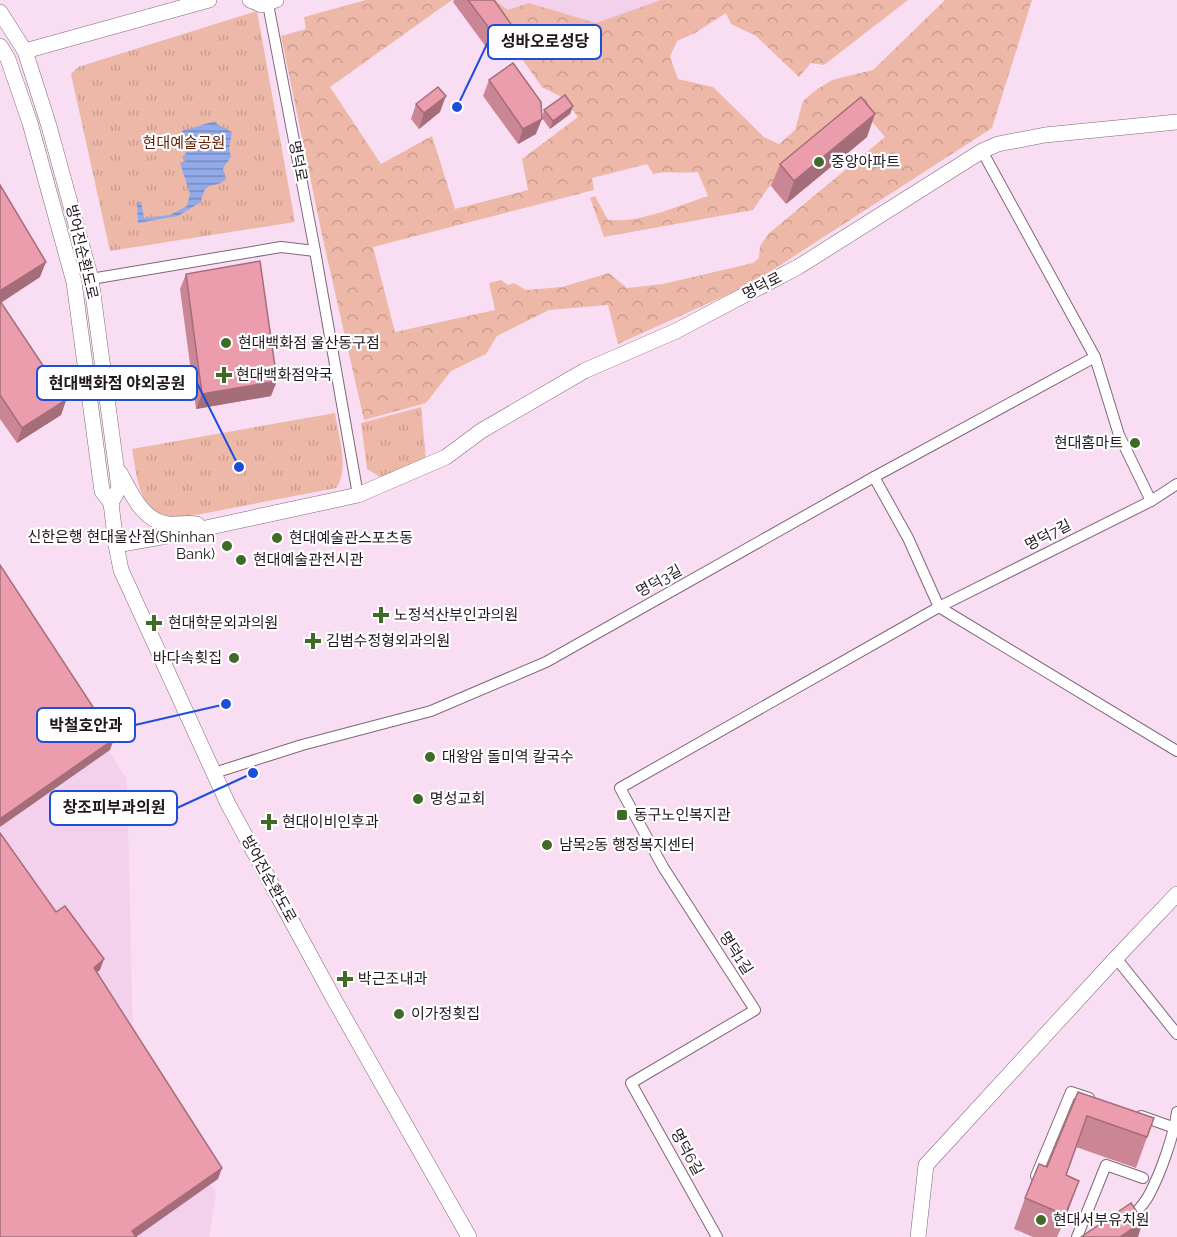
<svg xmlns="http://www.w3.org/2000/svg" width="1177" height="1237" font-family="Raleway,'Noto Sans KR',sans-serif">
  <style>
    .built { fill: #f3d1ec }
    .forest { fill: url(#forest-crowns); fill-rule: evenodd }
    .park { fill: url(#park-tufts) }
    .water { fill: url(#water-rules) }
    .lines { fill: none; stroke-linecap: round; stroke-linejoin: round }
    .street-casing { stroke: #7f677a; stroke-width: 12 }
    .secondary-casing { stroke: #7f677a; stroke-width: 16 }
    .street { stroke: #fff; stroke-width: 10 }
    .secondary { stroke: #fff; stroke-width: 15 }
    .wall { fill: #ca8695 }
    .shaded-wall { fill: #a46d79 }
    .building { fill: #eb9cad; stroke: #a46d79; stroke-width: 1.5 }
    .poi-dot { fill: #3f6a27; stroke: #fff; stroke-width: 2 }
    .labels { text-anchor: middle; stroke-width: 4.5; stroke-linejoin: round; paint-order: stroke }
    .park-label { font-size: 15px; fill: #611f08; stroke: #fff }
    .street-label { font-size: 15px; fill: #21171f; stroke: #fff }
    .poi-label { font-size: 15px; fill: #21171f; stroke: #fff; text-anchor: start }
    .leader { fill: none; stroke: #1d4ed8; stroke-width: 2 }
    .callout-dot { fill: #1d4ed8; stroke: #fff; stroke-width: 2 }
    .callout { fill: #fff; stroke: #1d4ed8; stroke-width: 2 }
    .callout-label { font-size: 16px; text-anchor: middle; font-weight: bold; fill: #21171f }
  </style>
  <defs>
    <pattern id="forest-crowns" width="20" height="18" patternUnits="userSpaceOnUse" patternTransform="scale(1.5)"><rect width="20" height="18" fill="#edb8a7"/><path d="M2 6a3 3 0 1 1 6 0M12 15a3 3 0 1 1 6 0" fill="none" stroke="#cb9d8f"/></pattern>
    <pattern id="park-tufts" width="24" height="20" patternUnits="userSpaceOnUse" patternTransform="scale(1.5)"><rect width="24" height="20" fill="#edb8a7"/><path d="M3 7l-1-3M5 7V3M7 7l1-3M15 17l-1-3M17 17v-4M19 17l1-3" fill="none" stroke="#cb9d8f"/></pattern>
    <pattern id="water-rules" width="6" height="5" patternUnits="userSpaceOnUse" patternTransform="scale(1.5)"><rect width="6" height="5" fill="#92aaea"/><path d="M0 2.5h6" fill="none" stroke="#7789bd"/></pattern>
  </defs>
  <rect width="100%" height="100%" fill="#f9def3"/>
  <!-- built -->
  <g class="built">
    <path d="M 495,0 L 661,0 L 596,23 L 565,14 L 508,10 Z"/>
    <path d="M 0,583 L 127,779 L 133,1038 L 216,1193 L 209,1237 L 0,1237 Z"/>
  </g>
  <!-- forest -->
  <path class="forest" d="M 366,0 L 452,0 L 330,87 L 381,164 L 432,136 L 455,209 L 528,190 L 522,159 L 578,117 L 563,98 L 542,87 L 480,0 L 495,0 L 508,10 L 529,3 L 596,23 L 661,0 L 908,0 L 824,65 L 811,63 L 799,77 L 756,36 L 731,24 L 726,13 L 695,33 L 677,41 L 670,57 L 678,79 L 713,87 L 764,137 L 779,144 L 795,130 L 803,101 L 816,90 L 832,80 L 873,70 L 945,0 L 1032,0 L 992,128 L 751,284 L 618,344 L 608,305 L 549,310 L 497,336 L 486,354 L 451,371 L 426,403 L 364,420 L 322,235 L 281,36 L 306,29 L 304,17 ZM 860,108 L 885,137 L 768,234 L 760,246 L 759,258 L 753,263 L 663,284 L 627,288 L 609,273 L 562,287 L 526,290 L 514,283 L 508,285 L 501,280 L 489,283 L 495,310 L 395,332 L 373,247 L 594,190 L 592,178 L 647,164 L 653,174 C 668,170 683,174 698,172 L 708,196 C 676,206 642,223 608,220 L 595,196 L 590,198 L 604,237 L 753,210 L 768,188 Z"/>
  <!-- park -->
  <g class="park">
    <path d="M 257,11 L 295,222 L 110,251 L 71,74 L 78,67 Z"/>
    <path d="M 421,407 L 426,460 L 383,479 L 367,469 L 361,423 Z"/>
    <path d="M 335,413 C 338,435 350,470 336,488 L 170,520 C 137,507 138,480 132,449 Z"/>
  </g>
  <!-- water -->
  <path class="water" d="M 215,121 L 217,124 L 232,132 L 229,149 L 231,157 L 223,168 L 226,179 C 214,191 206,177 201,202 L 178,216 L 138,223 L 137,203 L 141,201 L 144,218 L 170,215 L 187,206 L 190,194 L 180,163 L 185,161 L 183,156 L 186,154 L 184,146 L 187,145 L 188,136 L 183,136 L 182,131 Z"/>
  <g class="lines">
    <defs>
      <g id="street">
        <path d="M 268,4 L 315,251 L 358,495"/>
        <path d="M 982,151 L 1095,357 L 1119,435 L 1151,501"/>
        <path d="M 91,279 L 281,247 L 315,251"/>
        <path d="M 874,477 L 908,538 L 939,607 L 1177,751"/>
        <path d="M 214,773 L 302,745 L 431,711 L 546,662 L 874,477 L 1095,357"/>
        <path d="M 1116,958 L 1177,1034"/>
        <path d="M 1141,1116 L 1175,1128"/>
        <path d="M 1036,1176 L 1071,1092 L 1089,1098"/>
        <path d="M 717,1237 L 631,1083 L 755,1010 L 663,867 L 620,788 L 939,607 L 1151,501 L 1177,484"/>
        <path d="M 1077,1237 L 1106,1165 L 1143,1178"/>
        <path d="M 1107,1237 C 1121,1228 1143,1208 1150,1193 C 1161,1172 1174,1135 1177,1112"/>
      </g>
      <g id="secondary">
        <path d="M 250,0 L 262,5 L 276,0"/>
        <path d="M 0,12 L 25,51 L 49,126 L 91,279 L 119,488 L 111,503"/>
        <path d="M 0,46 L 8,59 L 30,123 L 74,282 L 102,491 L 111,503 L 116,545 L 121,570 L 228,804 L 335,1001 L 469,1237"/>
        <path d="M 25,51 L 209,0"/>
        <path d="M 120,473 C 131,492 142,521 168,524 C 178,525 187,522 197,524"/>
        <path d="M 116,545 L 178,534 L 358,495 L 446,457 L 481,431 L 584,371 L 676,331 L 798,267 L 982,151 L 998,144 L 1045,135 L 1177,122"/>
        <path d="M 918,1237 L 926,1165 L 1116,958 L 1177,894"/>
      </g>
    </defs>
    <!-- street casing -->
    <use href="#street" class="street-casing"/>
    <!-- secondary casing -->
    <use href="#secondary" class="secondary-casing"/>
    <!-- street -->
    <use href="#street" class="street"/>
    <!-- secondary -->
    <use href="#secondary" class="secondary"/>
  </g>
  <!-- wall -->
  <g class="wall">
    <path d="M 454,0 L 494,0 L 506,39 L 489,51 L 453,2 Z"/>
    <path d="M 489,80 L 536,134 L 518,144 L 483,96 Z"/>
    <path d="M 416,104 L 440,112 L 419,129 L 411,119 Z"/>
    <path d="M 573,106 L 570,114 L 550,129 L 542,118 L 544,110 Z"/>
    <path d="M 867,137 L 786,204 L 771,186 L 780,164 Z"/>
    <path d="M 0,185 L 40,277 L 1,303 L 66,400 L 61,415 L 17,443 L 0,419 Z"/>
    <path d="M 186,274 L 271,396 L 196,409 L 180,289 Z"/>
    <path d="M 1078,1092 L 1154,1118 L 1136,1168 L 1076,1147 L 1066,1175 L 1068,1211 L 1057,1237 L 1033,1237 L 1014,1229 L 1025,1198 L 1047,1167 Z"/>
  </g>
  <!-- shaded-wall -->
  <g class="shaded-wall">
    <path d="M 511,24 L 506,39 L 489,51 L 495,36 Z"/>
    <path d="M 446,96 L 440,112 L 419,129 L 424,113 Z"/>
    <path d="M 573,106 L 570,114 L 550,129 L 553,121 Z"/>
    <path d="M 875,114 L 867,137 L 786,204 L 794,181 Z"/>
    <path d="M 542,119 L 536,134 L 518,144 L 523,129 Z"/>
    <path d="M 46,262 L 40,277 L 0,303 L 0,291 Z"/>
    <path d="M 277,381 L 271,396 L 196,409 L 202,394 Z"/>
    <path d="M 66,400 L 61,415 L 17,443 L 22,428 Z"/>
    <path d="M 114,739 L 110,750 L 0,827 L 0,819 Z"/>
    <path d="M 104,959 L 100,970 L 89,979 L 94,968 Z"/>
    <path d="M 222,1168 L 218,1179 L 136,1237 L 132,1231 Z"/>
    <path d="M 1079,1181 L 1068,1211 L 1057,1237 L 1065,1215 Z"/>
    <path d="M 1143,1221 L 1138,1237 L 1120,1237 Z"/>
  </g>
  <!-- building -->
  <g class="building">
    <path d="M 468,0 L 494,0 L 511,24 L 495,36 Z"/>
    <path d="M 513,63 L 541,102 L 542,119 L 523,129 L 489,80 Z"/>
    <path d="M 438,87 L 446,96 L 424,113 L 416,104 Z"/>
    <path d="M 565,95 L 573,106 L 553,121 L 544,110 Z"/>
    <path d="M 861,97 L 875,114 L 794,181 L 780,164 Z"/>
    <path d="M 0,185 L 46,262 L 0,291 Z"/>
    <path d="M 260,261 L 277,381 L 202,394 L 186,274 Z"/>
    <path d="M 0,301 L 66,400 L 22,428 L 0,395 Z"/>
    <path d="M 0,565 L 114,739 L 0,819 Z"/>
    <path d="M 0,833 L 56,912 L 65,906 L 104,959 L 94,968 L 222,1168 L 132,1231 L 136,1237 L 0,1237 Z"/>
    <path d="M 1078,1092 L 1154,1118 L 1147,1137 L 1087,1116 L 1066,1175 L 1079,1181 L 1065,1215 L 1025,1198 L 1039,1164 L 1047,1167 Z"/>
    <path d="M 1131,1203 L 1143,1221 L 1120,1237 L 1081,1237 Z"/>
  </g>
  <!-- markers -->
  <g class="poi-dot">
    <circle cx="819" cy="162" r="6"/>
    <circle cx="226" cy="343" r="6"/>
    <path d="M221 366h6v6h6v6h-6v6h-6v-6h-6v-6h6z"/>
    <circle cx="1135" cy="443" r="6"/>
    <circle cx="277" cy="538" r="6"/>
    <circle cx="227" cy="546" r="6"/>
    <circle cx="241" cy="560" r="6"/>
    <path d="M378 606h6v6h6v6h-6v6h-6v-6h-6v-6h6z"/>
    <path d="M151 614h6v6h6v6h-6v6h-6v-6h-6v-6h6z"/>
    <path d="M310 632h6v6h6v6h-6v6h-6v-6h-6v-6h6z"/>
    <circle cx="234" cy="658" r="6"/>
    <circle cx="430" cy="757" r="6"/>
    <circle cx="418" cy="799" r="6"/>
    <rect x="616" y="809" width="12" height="12" rx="3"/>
    <path d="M266 813h6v6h6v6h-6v6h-6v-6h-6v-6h6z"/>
    <circle cx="547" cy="845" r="6"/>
    <path d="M342 970h6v6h6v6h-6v6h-6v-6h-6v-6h6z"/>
    <circle cx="399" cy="1014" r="6"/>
    <circle cx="1041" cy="1220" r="6"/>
  </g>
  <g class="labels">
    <!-- park labels -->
    <g class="park-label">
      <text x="184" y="148">현대예술공원</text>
    </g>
    <!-- street labels -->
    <g class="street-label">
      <text transform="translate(298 161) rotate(79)" y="5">명덕로</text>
      <text transform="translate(82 252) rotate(77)" y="5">방어진순환도로</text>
      <text transform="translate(762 286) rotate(-27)" y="5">명덕로</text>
      <text transform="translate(1048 535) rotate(-27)" y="5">명덕7길</text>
      <text transform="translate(659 581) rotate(-29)" y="5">명덕3길</text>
      <text transform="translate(269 879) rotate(61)" y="5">방어진순환도로</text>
      <text transform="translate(736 953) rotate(57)" y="5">명덕1길</text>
      <text transform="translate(687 1152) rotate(61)" y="5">명덕6길</text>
    </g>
    <!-- poi labels -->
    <g class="poi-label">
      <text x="831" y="167">중앙아파트</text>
      <text x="238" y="348">현대백화점 울산동구점</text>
      <text x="236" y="380">현대백화점약국</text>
      <text x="1123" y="448" text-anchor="end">현대홈마트</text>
      <text x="215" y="542" text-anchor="end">신한은행 현대울산점(Shinhan<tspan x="215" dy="17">Bank)</tspan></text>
      <text x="289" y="543">현대예술관스포츠동</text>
      <text x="253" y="565">현대예술관전시관</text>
      <text x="394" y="620">노정석산부인과의원</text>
      <text x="168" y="628">현대학문외과의원</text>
      <text x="326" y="646">김범수정형외과의원</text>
      <text x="222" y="663" text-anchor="end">바다속횟집</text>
      <text x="442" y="762">대왕암 돌미역 칼국수</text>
      <text x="430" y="804">명성교회</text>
      <text x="634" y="820">동구노인복지관</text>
      <text x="282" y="827">현대이비인후과</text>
      <text x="559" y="850">남목2동 행정복지센터</text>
      <text x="358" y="984">박근조내과</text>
      <text x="411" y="1019">이가정횟집</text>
      <text x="1053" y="1225">현대서부유치원</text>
    </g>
  </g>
  <!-- callouts -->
  <path class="leader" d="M457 107L488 42M239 467L197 383M226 704L135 725M253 773L177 808"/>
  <g class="callout-dot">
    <circle cx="457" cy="107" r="6"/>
    <circle cx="239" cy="467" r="6"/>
    <circle cx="226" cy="704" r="6"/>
    <circle cx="253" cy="773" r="6"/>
  </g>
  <g class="callout">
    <rect x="488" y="25" width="113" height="34" rx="6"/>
    <rect x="37" y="366" width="160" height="34" rx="6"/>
    <rect x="37" y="708" width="98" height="34" rx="6"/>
    <rect x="50" y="791" width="127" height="34" rx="6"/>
  </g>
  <g class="callout-label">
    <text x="545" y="47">성바오로성당</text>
    <text x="117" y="389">현대백화점 야외공원</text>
    <text x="86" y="731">박철호안과</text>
    <text x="114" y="813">창조피부과의원</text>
  </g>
</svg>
